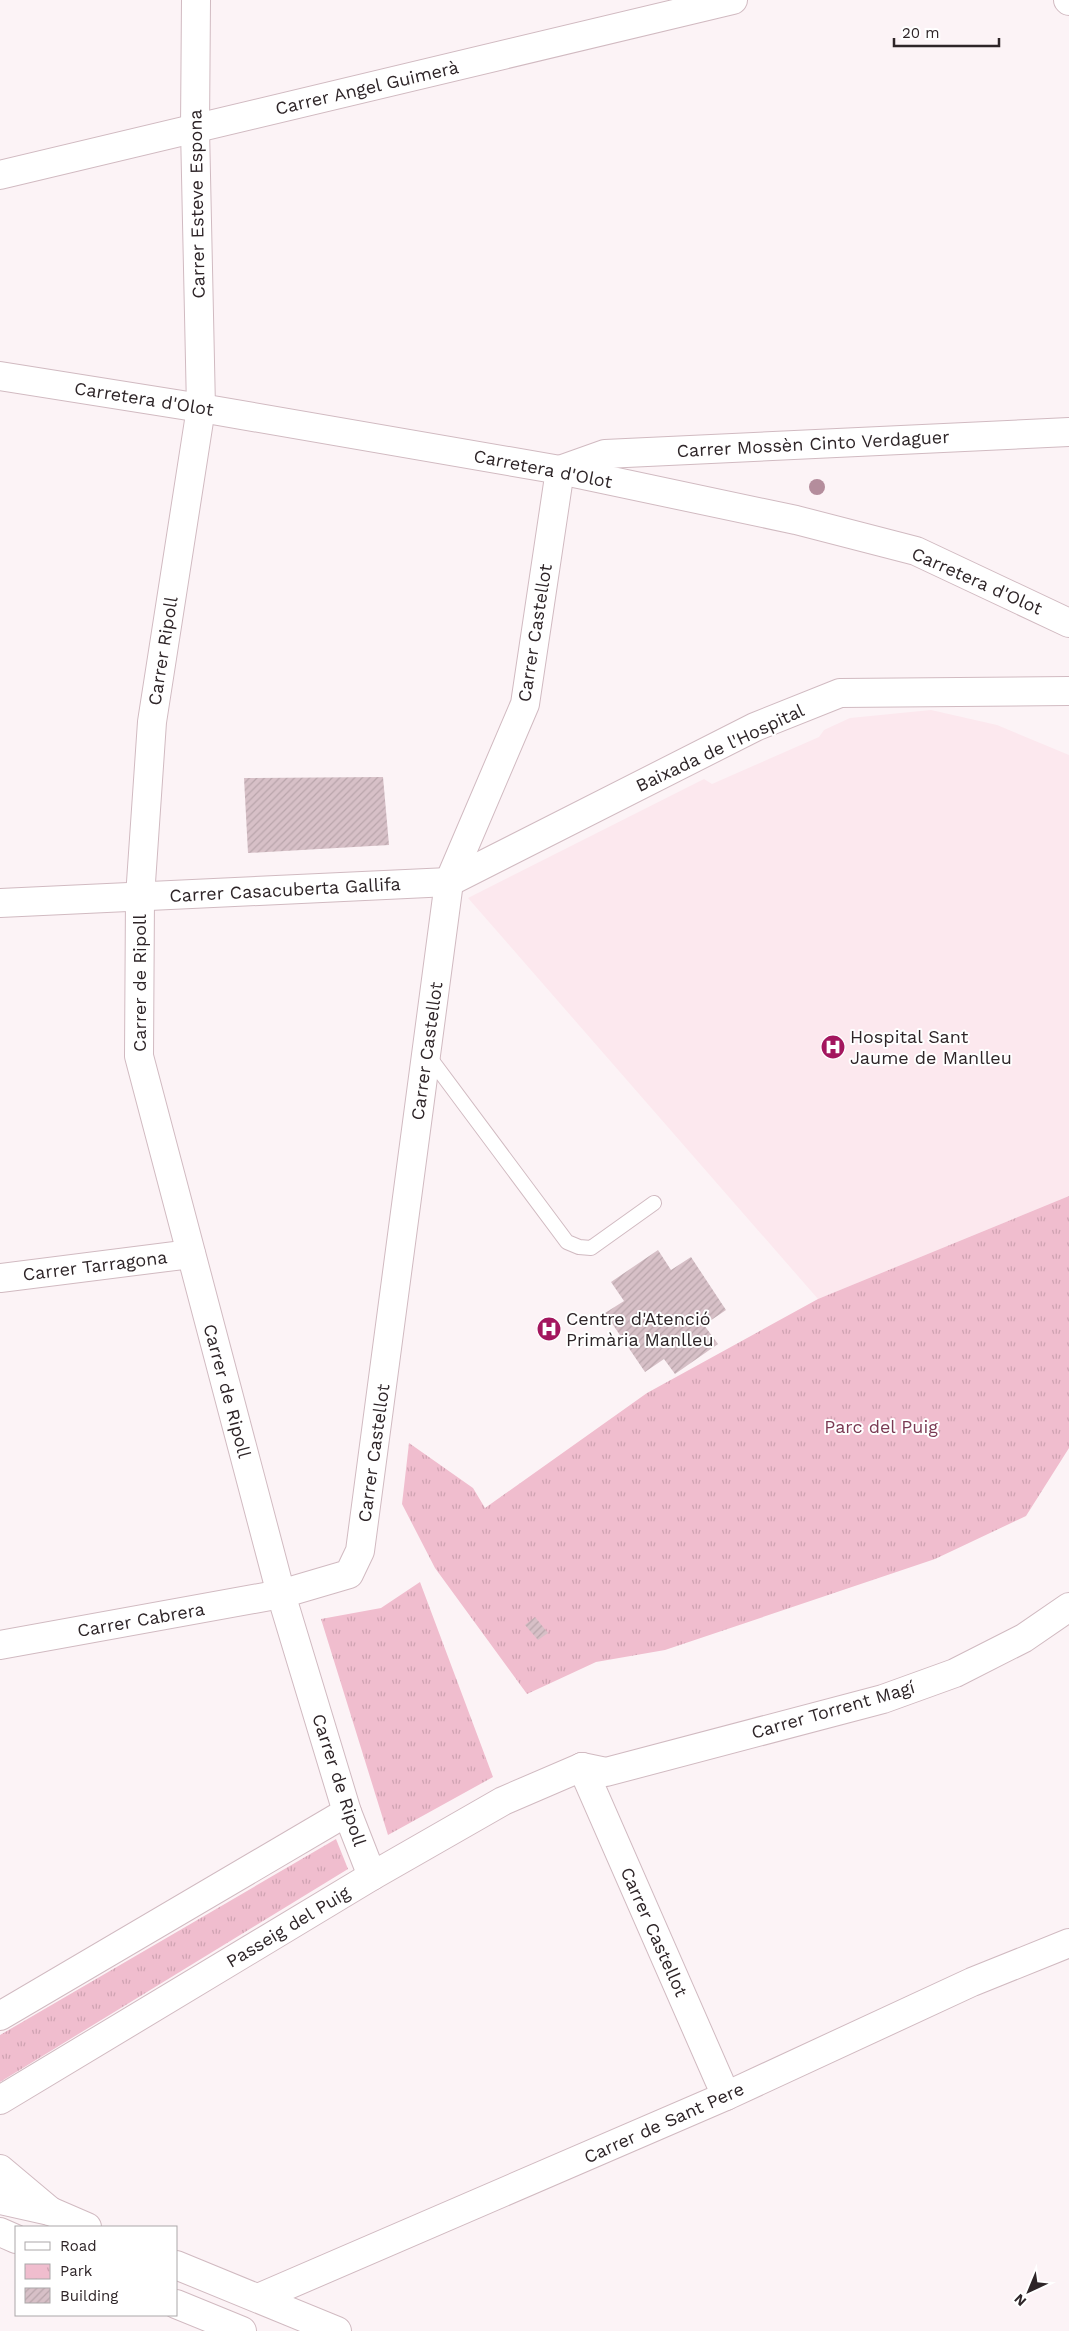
<svg xmlns="http://www.w3.org/2000/svg" width="1069" height="2331" font-family="'Work Sans',sans-serif">
  <style>
    .built { fill: #fce8ee }
    .park { fill: url(#park-tufts) }
    .building { fill: url(#building-hatch) }
    .lines { fill: none; stroke-linecap: round; stroke-linejoin: round }
    .service-casing { stroke: #d1bac1; stroke-width: 16 }
    .minor-casing { stroke: #d1bac1; stroke-width: 30 }
    .tertiary-casing { stroke: #d1bac1; stroke-width: 30 }
    .service { stroke: #fff; stroke-width: 14 }
    .minor { stroke: #fff; stroke-width: 28 }
    .tertiary { stroke: #fff; stroke-width: 28 }
    .tree { fill: #b48d9c }
    .labels { text-anchor: middle; stroke-width: 4; stroke-linejoin: round; paint-order: stroke }
    .street-label { font-size: 18px; fill: #2e2528; stroke: #fff }
    .poi-label { font-size: 18px; fill: #2e2528; stroke: #fff; text-anchor: start }
    .park-label { font-size: 18px; fill: #7a3a53; stroke: #fff }
  </style>
  <defs>
    <pattern id="park-tufts" width="24" height="20" patternUnits="userSpaceOnUse" patternTransform="scale(1.25)"><rect width="24" height="20" fill="#f0bdce"/><path d="M3 7l-1-3M5 7V3M7 7l1-3M15 17l-1-3M17 17v-4M19 17l1-3" fill="none" stroke="#cea2b1"/></pattern>
    <pattern id="building-hatch" width="6" height="6" patternUnits="userSpaceOnUse" patternTransform="scale(1.25)"><rect width="6" height="6" fill="#d7c0c7"/><path d="M-1 1l2-2M0 6l6-6M5 7l2-2" fill="none" stroke="#b9a5ab"/></pattern>
  </defs>
  <rect width="100%" height="100%" fill="#fcf3f6"/>
  <!-- built -->
  <path class="built" d="M 931,710 L 997,725 L 1069,755 L 1069,1196 L 818,1299 L 468,898 L 704,779 L 712,784 L 819,737 L 824,730 L 850,718 Z"/>
  <!-- park -->
  <g class="park">
    <path d="M 1069,1196 L 1069,1448 L 1026,1516 L 935,1559 L 665,1650 L 596,1662 L 527,1694 L 435,1568 L 402,1504 L 409,1443 L 473,1488 L 485,1508 L 647,1393 L 818,1299 Z"/>
    <path d="M 420,1582 L 493,1777 L 388,1835 L 321,1619 L 381,1608 Z"/>
    <path d="M 336,1839 L 348,1869 L 0,2082 L 0,2035 Z"/>
  </g>
  <!-- building -->
  <g class="building">
    <path d="M 383,777 L 389,845 L 248,853 L 244,778 Z"/>
    <path d="M 658,1250 L 671,1270 L 691,1257 L 726,1310 L 704,1325 L 718,1344 L 675,1374 L 664,1359 L 645,1372 L 605,1313 L 624,1301 L 611,1282 Z"/>
    <path d="M 535,1617 L 548,1633 L 538,1640 L 525,1625 Z"/>
  </g>
  <g class="lines">
    <defs>
      <path id="service" d="M 427,1054 L 567,1242 L 579,1247 L 591,1248 L 654,1203"/>
      <g id="minor">
        <path d="M 196,0 L 195,129 L 201,408 L 152,722 L 140,897 L 139,1056 L 281,1594 L 347,1812 L 372,1876"/>
        <path d="M 1068,0 L 1069,1"/>
        <path d="M 0,175 L 733,0"/>
        <path d="M 0,376 L 201,408 L 560,470 L 796,520 L 916,551 L 1069,623"/>
        <path d="M 0,903 L 449,882 L 755,727 L 840,693 L 1069,691"/>
        <path d="M 0,1278 L 191,1254"/>
        <path d="M 0,1645 L 281,1594 L 349,1574 L 360,1551 L 449,882 L 525,704 L 560,470 L 605,454 L 1069,432"/>
        <path d="M 582,1767 L 606,1772 L 883,1699 L 955,1673 L 1024,1638 L 1069,1607"/>
        <path d="M 582,1767 L 726,2096"/>
        <path d="M 0,2016 L 347,1812"/>
        <path d="M 0,2100 L 372,1876 L 503,1801 L 582,1767"/>
        <path d="M 0,2169 L 50,2211"/>
        <path d="M 258,2298 L 726,2096 L 972,1982 L 1069,1943"/>
      </g>
      <g id="tertiary">
        <path d="M 0,2200 L 50,2211 L 87,2227"/>
        <path d="M 0,2232 L 16,2239"/>
        <path d="M 176,2265 L 337,2331"/>
        <path d="M 176,2304 L 242,2331"/>
      </g>
    </defs>
    <!-- service casing -->
    <use href="#service" class="service-casing"/>
    <!-- minor casing -->
    <use href="#minor" class="minor-casing"/>
    <!-- tertiary casing -->
    <use href="#tertiary" class="tertiary-casing"/>
    <!-- service -->
    <use href="#service" class="service"/>
    <!-- minor -->
    <use href="#minor" class="minor"/>
    <!-- tertiary -->
    <use href="#tertiary" class="tertiary"/>
  </g>
  <!-- trees -->
  <circle class="tree" cx="817" cy="487" r="8"/>
  <!-- icons -->
  <defs>
    <symbol id="hospital-disc" viewBox="-11 -11 22 22"><circle r="9.5" fill="#a3165e" stroke="#fff"/><path d="M-5-5h3v3.5h4V-5h3V5h-3V1.5h-4V5h-3Z" fill="#fff"/></symbol>
  </defs>
  <g fill-rule="evenodd">
    <use href="#hospital-disc" x="819" y="1033" width="28" height="28"/>
    <use href="#hospital-disc" x="535" y="1315" width="28" height="28"/>
  </g>
  <g class="labels">
    <!-- street labels -->
    <g class="street-label">
      <text transform="translate(367 88) rotate(-13)" y="6">Carrer Angel Guimerà</text>
      <text transform="translate(197 204) rotate(-91)" y="6">Carrer Esteve Espona</text>
      <text transform="translate(144 399) rotate(9)" y="6">Carretera d'Olot</text>
      <text transform="translate(813 444) rotate(-3)" y="6">Carrer Mossèn Cinto Verdaguer</text>
      <text transform="translate(543 469) rotate(11)" y="6">Carretera d'Olot</text>
      <text transform="translate(977 581) rotate(24)" y="6">Carretera d'Olot</text>
      <text transform="translate(535 633) rotate(-81)" y="6">Carrer Castellot</text>
      <text transform="translate(163 651) rotate(-81)" y="6">Carrer Ripoll</text>
      <text transform="translate(720 748) rotate(-25)" y="6">Baixada de l'Hospital</text>
      <text transform="translate(285 890) rotate(-3)" y="6">Carrer Casacuberta Gallifa</text>
      <text transform="translate(140 983) rotate(-90)" y="6">Carrer de Ripoll</text>
      <text transform="translate(427 1051) rotate(-82)" y="6">Carrer Castellot</text>
      <text transform="translate(95 1266) rotate(-7)" y="6">Carrer Tarragona</text>
      <text transform="translate(227 1391) rotate(75)" y="6">Carrer de Ripoll</text>
      <text transform="translate(374 1453) rotate(-82)" y="6">Carrer Castellot</text>
      <text transform="translate(141 1620) rotate(-10)" y="6">Carrer Cabrera</text>
      <text transform="translate(833 1710) rotate(-16)" y="6">Carrer Torrent Magí</text>
      <text transform="translate(339 1780) rotate(72)" y="6">Carrer de Ripoll</text>
      <text transform="translate(288 1927) rotate(-31)" y="6">Passeig del Puig</text>
      <text transform="translate(654 1932) rotate(66)" y="6">Carrer Castellot</text>
      <text transform="translate(664 2123) rotate(-24)" y="6">Carrer de Sant Pere</text>
    </g>
    <!-- poi labels -->
    <g class="poi-label">
      <text x="850" y="1043">Hospital Sant<tspan x="850" dy="21">Jaume de Manlleu</tspan></text>
      <text x="566" y="1325">Centre d'Atenció<tspan x="566" dy="21">Primària Manlleu</tspan></text>
    </g>
    <!-- park labels -->
    <g class="park-label">
      <text x="881" y="1433">Parc del Puig</text>
    </g>
  </g>
  <!-- legend -->
  <rect x="15" y="2226" width="162" height="90" fill="#ffffff" stroke="#aba8a9"/>
  <rect x="25" y="2242" width="25" height="8" fill="#ffffff" stroke="#aba8a9"/>
  <text x="60" y="2251" font-size="15" fill="#2e2528">Road</text>
  <rect x="25" y="2264" width="25" height="15" fill="url(#park-tufts)" stroke="#aba8a9"/>
  <text x="60" y="2276" font-size="15" fill="#2e2528">Park</text>
  <rect x="25" y="2288" width="25" height="15" fill="url(#building-hatch)" stroke="#aba8a9"/>
  <text x="60" y="2301" font-size="15" fill="#2e2528">Building</text>
  <!-- north arrow -->
  <g transform="translate(1029 2291) rotate(224)" stroke="#ffffff" stroke-width="4" paint-order="stroke">
  <path d="M0-4L9 19L0 12L-9 19Z" fill="#2e2528"/>
  <text y="-8" font-size="14" font-weight="bold" text-anchor="middle" fill="#2e2528">N</text>
  </g>
  <!-- scale -->
  <path d="M894 38v8h105v-8" fill="none" stroke="#2e2528" stroke-width="2.5"/>
  <text x="902" y="38" font-size="15" fill="#2e2528" stroke="#ffffff" stroke-width="4" paint-order="stroke">20 m</text>
</svg>
